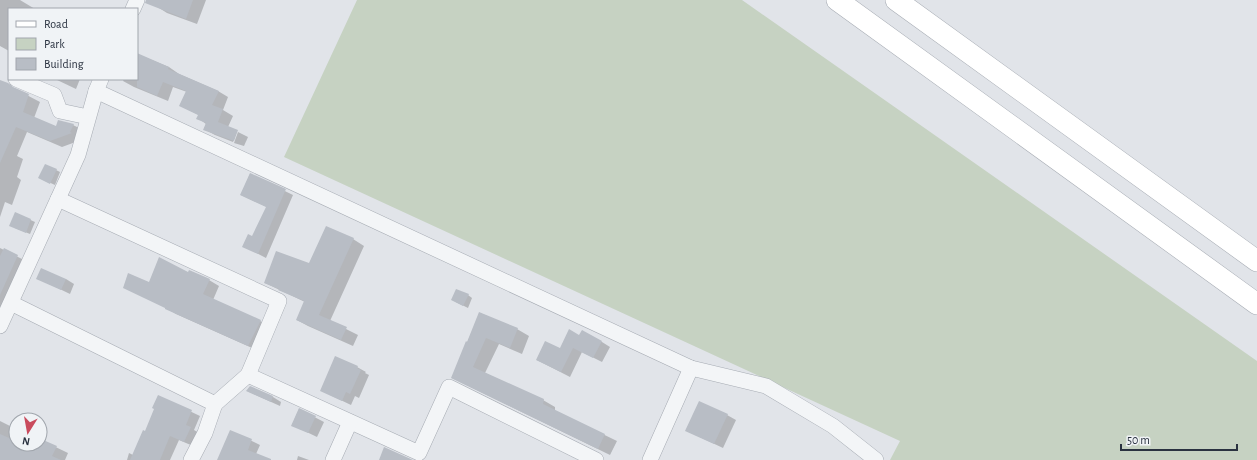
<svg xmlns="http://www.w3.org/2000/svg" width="1257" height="460" font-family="'Alegreya Sans',sans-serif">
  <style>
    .green { fill: #c6d2c2 }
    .shadow { fill: #0003 }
    .building { fill: #b8bdc5 }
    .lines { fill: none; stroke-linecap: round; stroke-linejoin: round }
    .minor-casing { stroke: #a6abb3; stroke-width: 16 }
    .secondary-casing { stroke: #a6abb3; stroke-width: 22 }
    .minor { stroke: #f3f5f7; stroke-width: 15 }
    .secondary { stroke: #fff; stroke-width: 21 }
  </style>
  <rect width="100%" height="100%" fill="#e1e4e9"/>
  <!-- green -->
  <path class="green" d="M 357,0 L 742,0 L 1257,361 L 1257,460 L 890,460 L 900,441 L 284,157 Z"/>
  <!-- shadow -->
  <g class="shadow">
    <path d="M 0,0 L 20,0 L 35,9 L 9,9 L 9,51 L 0,46 Z"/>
    <path d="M 158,0 L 206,0 L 197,24 L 167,13 L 156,6 Z"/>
    <path d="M 137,54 L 169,67 L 179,74 L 218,91 L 228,97 L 223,110 L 233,116 L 228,127 L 237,131 L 233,142 L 215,135 L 204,129 L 206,124 L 198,118 L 199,115 L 181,106 L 187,92 L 173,87 L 168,101 L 134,87 L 123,81 L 124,79 L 137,79 Z"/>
    <path d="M 55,79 L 80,79 L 76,89 Z"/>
    <path d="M 0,81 L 40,102 L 34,118 L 56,127 L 73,125 L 85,131 L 81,140 L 62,147 L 27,132 L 17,156 L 23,159 L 17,177 L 21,180 L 12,205 L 5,202 L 0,217 Z"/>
    <path d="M 238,132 L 248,137 L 244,146 L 234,143 Z"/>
    <path d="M 56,170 L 60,172 L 55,185 L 44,180 Z"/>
    <path d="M 250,174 L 293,195 L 266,258 L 243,246 L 253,237 L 267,207 L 241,195 Z"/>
    <path d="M 15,213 L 35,222 L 30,234 L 15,228 Z"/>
    <path d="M 353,239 L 364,246 L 330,321 L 358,335 L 353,346 L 308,326 L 297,320 L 305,302 L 265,283 L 310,264 Z"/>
    <path d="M 0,248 L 28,262 L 0,330 Z"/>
    <path d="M 189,273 L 209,280 L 219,286 L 213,300 L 260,321 L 270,326 L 259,351 L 176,314 L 166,308 L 150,283 Z"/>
    <path d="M 37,278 L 66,279 L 74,284 L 70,294 Z"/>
    <path d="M 468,295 L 472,298 L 468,308 L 456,302 Z"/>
    <path d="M 480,313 L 517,329 L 529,336 L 522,354 L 499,344 L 485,373 L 543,400 L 555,407 L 555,411 L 617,441 L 610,455 L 452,378 Z"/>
    <path d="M 580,336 L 602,342 L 610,347 L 602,362 L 582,352 L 570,377 L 537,360 L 560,349 Z"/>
    <path d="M 357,367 L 366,372 L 365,373 L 369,375 L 359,398 L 355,396 L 351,405 L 330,395 Z"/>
    <path d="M 247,391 L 273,397 L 281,402 L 280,406 Z"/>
    <path d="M 158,396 L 200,416 L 194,430 L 199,433 L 193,446 L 179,440 L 170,460 L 127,460 L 129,453 L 133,455 L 146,432 L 156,409 Z"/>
    <path d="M 299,409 L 324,422 L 317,437 L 292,425 Z"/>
    <path d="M 727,415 L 736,420 L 723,448 L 687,431 Z"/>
    <path d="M 0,421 L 16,429 L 16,444 L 21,444 L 36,451 L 41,440 L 68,453 L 65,460 L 0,460 Z"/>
    <path d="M 231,431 L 260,445 L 256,454 L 270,460 L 218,460 Z"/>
    <path d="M 298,456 L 309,460 L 297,460 Z"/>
  </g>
  <!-- building -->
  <g class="building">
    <path d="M 146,0 L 193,0 L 186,19 L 145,3 Z"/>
    <path d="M 137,53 L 169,67 L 168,69 L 219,91 L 212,105 L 223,109 L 218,122 L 238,130 L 234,141 L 203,130 L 206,123 L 196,119 L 198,115 L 179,106 L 186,91 L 163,82 L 157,96 L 137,87 Z"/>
    <path d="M 0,80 L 8,83 L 13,87 L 29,94 L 23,112 L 56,126 L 58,120 L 74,124 L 70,132 L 72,133 L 50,141 L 16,127 L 0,163 Z"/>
    <path d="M 45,164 L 57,169 L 50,184 L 38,178 Z"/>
    <path d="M 250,173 L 286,189 L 258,254 L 242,247 L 248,234 L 252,236 L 266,207 L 240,195 Z"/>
    <path d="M 15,212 L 31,219 L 26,233 L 9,226 Z"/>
    <path d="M 326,226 L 354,238 L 319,315 L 347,327 L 341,340 L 296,320 L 304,301 L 278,290 L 279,289 L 264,283 L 276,251 L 309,263 Z"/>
    <path d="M 4,248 L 18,255 L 0,295 L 0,256 Z"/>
    <path d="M 159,257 L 188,272 L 189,270 L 210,279 L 203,294 L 261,320 L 248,346 L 165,309 L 165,308 L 123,288 L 128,273 L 149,282 Z"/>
    <path d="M 41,268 L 66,279 L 61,290 L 36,279 Z"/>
    <path d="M 456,289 L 469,294 L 463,306 L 451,300 Z"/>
    <path d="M 479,312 L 518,328 L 510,348 L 486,338 L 473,367 L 544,399 L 543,404 L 605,434 L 598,449 L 451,378 L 466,341 L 467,342 Z"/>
    <path d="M 569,329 L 579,335 L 582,330 L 602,341 L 593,358 L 573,348 L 561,372 L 536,360 L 545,341 L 560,348 Z"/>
    <path d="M 335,356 L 358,366 L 357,368 L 361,370 L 350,394 L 346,392 L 342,401 L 320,391 Z"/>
    <path d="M 250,386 L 273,396 L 271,402 L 246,391 Z"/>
    <path d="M 158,395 L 192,410 L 186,425 L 191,427 L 184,442 L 170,436 L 160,460 L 130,460 L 143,430 L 145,431 L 154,409 L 152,408 Z"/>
    <path d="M 699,401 L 728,414 L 714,444 L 685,431 Z"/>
    <path d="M 299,408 L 316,416 L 308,433 L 291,426 Z"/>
    <path d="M 230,430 L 252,439 L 248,450 L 271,459 L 271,460 L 217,460 Z"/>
    <path d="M 0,434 L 16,441 L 16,444 L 23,444 L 36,449 L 38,444 L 40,444 L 41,439 L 57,446 L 52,456 L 61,460 L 0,460 Z"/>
    <path d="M 384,447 L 413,460 L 379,460 Z"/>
  </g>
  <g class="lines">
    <defs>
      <g id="minor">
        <path d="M 133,9 L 137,0"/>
        <path d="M 16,79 L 54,95 L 60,111 L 88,117"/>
        <path d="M 96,91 L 691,368 L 766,386 L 833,426 L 876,460"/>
        <path d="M 58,199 L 279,301 L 248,375 L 419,453 L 449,387 L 596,460"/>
        <path d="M 11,303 L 215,404 L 205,433 L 191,460"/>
        <path d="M 0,326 L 78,155 L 96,91 L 101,79"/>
        <path d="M 215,404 L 248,375"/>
        <path d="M 333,460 L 350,422"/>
        <path d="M 650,460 L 691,368"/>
      </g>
      <g id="secondary">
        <path d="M 837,0 L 1257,304"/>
        <path d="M 896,0 L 1257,261"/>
      </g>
    </defs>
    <!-- minor casing -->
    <use href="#minor" class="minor-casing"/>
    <!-- secondary casing -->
    <use href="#secondary" class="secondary-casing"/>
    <!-- minor -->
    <use href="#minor" class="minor"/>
    <!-- secondary -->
    <use href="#secondary" class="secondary"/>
  </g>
  <!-- legend -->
  <rect x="8" y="8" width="130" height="72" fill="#f0f3f6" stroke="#a1a6ad"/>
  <rect x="16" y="21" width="20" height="6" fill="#ffffff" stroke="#a1a6ad"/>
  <text x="44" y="28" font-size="12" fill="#2a3240">Road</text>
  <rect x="16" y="38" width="20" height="12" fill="#c6d2c2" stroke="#a1a6ad"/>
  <text x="44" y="48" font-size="12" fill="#2a3240">Park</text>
  <rect x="16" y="58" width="20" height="12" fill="#b8bdc5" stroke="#a1a6ad"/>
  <text x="44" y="68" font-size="12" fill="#2a3240">Building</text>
  <!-- north arrow -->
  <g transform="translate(28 432) rotate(191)"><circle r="19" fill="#f0f3f6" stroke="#a1a6ad"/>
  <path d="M0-3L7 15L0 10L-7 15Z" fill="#c94b5d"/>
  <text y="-6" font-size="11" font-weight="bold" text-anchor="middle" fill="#2a3240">N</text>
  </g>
  <!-- scale -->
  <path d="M1121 444v6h116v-6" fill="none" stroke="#2a3240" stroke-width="2"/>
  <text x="1127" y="444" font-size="12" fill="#2a3240" stroke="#f0f3f6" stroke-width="3" paint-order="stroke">50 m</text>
</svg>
